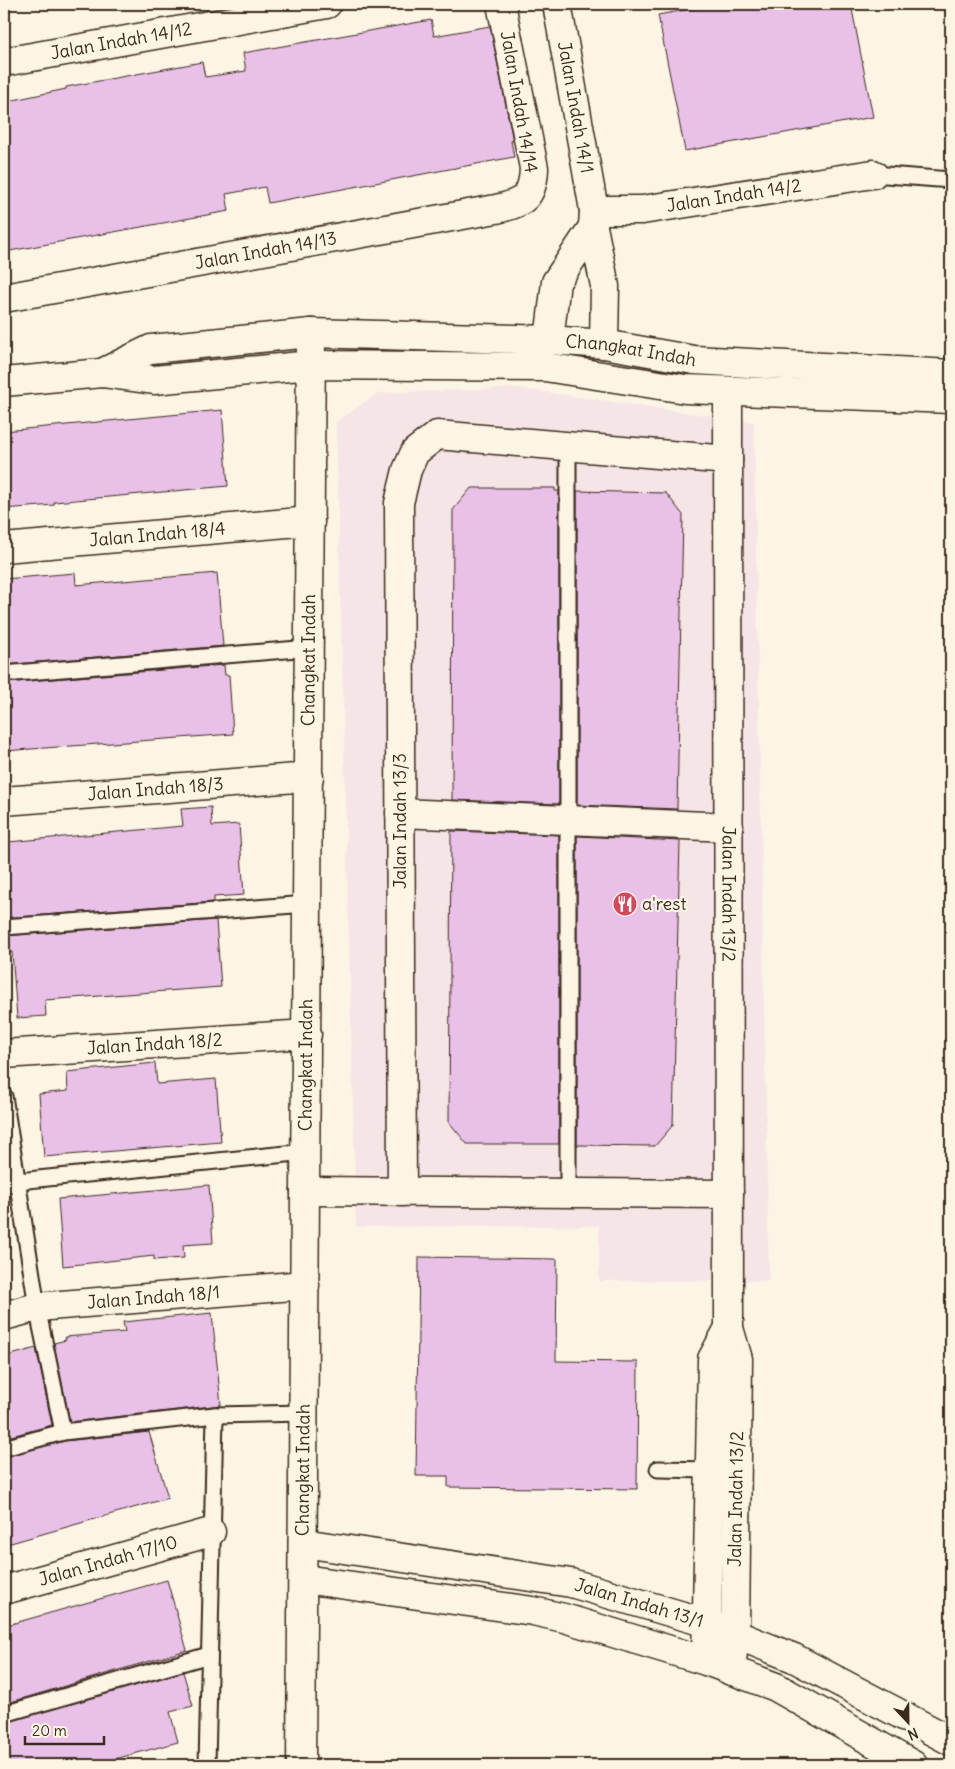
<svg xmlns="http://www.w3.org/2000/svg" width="955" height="1769" font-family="Delius,sans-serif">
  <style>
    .built { fill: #f6e5e6 }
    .building { fill: #e9c0e8; stroke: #3b2a1e }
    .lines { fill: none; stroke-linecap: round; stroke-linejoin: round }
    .lane-casing { stroke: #3b2a1e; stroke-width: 19 }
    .street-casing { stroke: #3b2a1e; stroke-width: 31 }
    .secondary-casing { stroke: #3b2a1e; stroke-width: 31 }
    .lane { stroke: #fcf5e5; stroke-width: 15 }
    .street { stroke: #fcf5e5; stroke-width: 28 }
    .secondary { stroke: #fcf5e5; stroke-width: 28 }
    .labels { text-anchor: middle; stroke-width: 4.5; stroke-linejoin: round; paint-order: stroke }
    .street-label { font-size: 18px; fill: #3b2a1e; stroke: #fcf5e5 }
    .poi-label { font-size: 18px; fill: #3b2a1e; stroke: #fcf5e5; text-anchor: start }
  </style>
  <rect width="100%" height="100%" fill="#fcf5e5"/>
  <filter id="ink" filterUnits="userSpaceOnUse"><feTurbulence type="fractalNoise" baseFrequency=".02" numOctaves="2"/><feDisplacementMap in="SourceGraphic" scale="10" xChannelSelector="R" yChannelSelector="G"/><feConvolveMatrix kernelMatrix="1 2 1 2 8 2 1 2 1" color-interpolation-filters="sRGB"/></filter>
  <g filter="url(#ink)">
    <!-- built -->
    <path class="built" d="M 517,388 L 754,422 L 769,1281 L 599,1281 L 599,1226 L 356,1227 L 336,422 L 378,393 Z"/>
    <!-- building -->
    <g class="building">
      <path d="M 706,4 L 851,4 L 873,117 L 685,151 L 658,15 L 707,6 Z"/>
      <path d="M 431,20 L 434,36 L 490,26 L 513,141 L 511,141 L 514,157 L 268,203 L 265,187 L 226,194 L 229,211 L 4,252 L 4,102 L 66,89 L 66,87 L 202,62 L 205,77 L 246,71 L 243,53 Z"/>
      <path d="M 222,410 L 228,486 L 54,502 L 54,505 L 4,509 L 4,431 Z"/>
      <path d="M 471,488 L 555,488 L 555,491 L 559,491 L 559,804 L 452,800 L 453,510 Z"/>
      <path d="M 577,491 L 666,493 L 683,515 L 677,809 L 577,805 Z"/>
      <path d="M 75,573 L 76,585 L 217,573 L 223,646 L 4,665 L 4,579 Z"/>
      <path d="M 224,665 L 225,675 L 229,675 L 233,734 L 4,751 L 4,683 Z"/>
      <path d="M 211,807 L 212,826 L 239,824 L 244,895 L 214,897 L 214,902 L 4,918 L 4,867 L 10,867 L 8,842 L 183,826 L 181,809 Z"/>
      <path d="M 451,831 L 559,835 L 559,1144 L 467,1144 L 449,1122 Z"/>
      <path d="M 577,836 L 680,841 L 673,1125 L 655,1146 L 577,1145 Z"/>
      <path d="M 216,920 L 221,987 L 45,1000 L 46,1016 L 17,1018 L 12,952 L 4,952 L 4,936 Z"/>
      <path d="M 155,1063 L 157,1084 L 216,1079 L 221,1142 L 44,1157 L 39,1094 L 68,1091 L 67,1072 Z"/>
      <path d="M 209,1185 L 213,1243 L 183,1245 L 184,1258 L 154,1260 L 154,1256 L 63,1266 L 58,1199 Z"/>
      <path d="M 419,1257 L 557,1259 L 556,1361 L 638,1362 L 637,1489 L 448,1487 L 448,1476 L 416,1476 Z"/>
      <path d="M 212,1313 L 221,1405 L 70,1422 L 54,1343 L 66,1340 L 65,1337 L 125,1332 L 123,1322 Z"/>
      <path d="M 36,1348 L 52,1425 L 4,1438 L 4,1357 Z"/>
      <path d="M 149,1432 L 168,1498 L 4,1545 L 4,1457 L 65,1441 Z"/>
      <path d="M 167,1580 L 187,1650 L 4,1704 L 4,1626 Z"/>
      <path d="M 183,1672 L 193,1706 L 170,1712 L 178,1742 L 93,1765 L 4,1765 L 4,1723 Z"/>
    </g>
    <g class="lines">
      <defs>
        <g id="lane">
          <path d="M 873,174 L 951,180"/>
          <path d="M 568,446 L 568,1193"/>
          <path d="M 4,674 L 309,648"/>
          <path d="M 4,927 L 307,904"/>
          <path d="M 4,1096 L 37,1307 L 63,1432"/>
          <path d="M 4,1185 L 18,1181 L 306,1152"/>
          <path d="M 4,1448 L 63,1432 L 215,1415 L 304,1413"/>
          <path d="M 658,1469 L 710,1470"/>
          <path d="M 4,1714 L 209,1655"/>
          <path d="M 207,1765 L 215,1415"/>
        </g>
        <g id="street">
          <path id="s1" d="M 557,4 L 594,210 L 593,227 L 605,286 L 604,344"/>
          <path id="s2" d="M 4,62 L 327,4"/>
          <path id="s3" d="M 594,210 L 642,210 L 873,174"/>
          <path id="s4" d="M 4,298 L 496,209 C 524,203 533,197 534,168 L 501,4"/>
          <path d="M 549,340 L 556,282 L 593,227"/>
          <path id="s5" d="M 728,392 L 729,1328 L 738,1359 L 735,1633 L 731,1671"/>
          <path id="s6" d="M 4,548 L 310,521"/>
          <path id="s7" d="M 4,801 L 309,777"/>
          <path d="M 400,813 L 729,827"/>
          <path id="s8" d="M 4,1054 L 307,1034"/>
          <path d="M 305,1191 L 729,1194"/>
          <path d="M 402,1192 L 399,503 L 407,470 L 415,452 L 437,435 L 728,460"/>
          <path id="s9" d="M 4,1316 L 37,1307 L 305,1285"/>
          <path id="s10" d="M 4,1590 L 211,1532"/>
          <path d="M 706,1661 L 712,1359 L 729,1328"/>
        </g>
        <g id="secondary">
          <path id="s11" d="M 102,373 L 151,349 L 311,333 L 549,340 L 604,344 L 694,360 L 951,374"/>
          <path d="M 4,382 L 102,373 L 154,380 L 311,365 L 545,367 L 685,389 L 951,399"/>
          <path id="s12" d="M 303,1543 L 571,1583 L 707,1623 L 794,1658 L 951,1741"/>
          <path d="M 303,1579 L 533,1611 L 564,1618 L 706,1661 L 776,1687 L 913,1765"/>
          <path id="s13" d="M 301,1765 L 311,333"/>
        </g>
      </defs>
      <!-- lane casing -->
      <use href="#lane" class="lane-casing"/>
      <!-- street casing -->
      <use href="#street" class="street-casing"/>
      <!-- secondary casing -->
      <use href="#secondary" class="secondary-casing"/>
      <!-- lane -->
      <use href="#lane" class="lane"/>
      <!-- street -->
      <use href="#street" class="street"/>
      <!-- secondary -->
      <use href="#secondary" class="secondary"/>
    </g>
  </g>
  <!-- icons -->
  <defs>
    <symbol id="restaurant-disc" viewBox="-11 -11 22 22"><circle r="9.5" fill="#d1495b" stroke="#fcf5e5"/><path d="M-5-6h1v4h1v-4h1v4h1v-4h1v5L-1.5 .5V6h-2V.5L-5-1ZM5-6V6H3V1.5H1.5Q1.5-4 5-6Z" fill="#fff"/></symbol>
  </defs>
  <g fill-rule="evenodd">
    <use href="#restaurant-disc" x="611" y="890" width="28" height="28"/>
  </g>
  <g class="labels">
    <!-- street labels -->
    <g class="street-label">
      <text dy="6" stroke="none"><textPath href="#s2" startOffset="119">Jalan Indah 14/12</textPath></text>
      <text transform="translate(519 102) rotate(80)" y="6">Jalan Indah 14/14</text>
      <text dy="6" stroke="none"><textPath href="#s1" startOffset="105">Jalan Indah 14/1</textPath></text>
      <text dy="6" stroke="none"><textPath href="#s3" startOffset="141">Jalan Indah 14/2</textPath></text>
      <text dy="6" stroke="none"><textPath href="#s4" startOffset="266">Jalan Indah 14/13</textPath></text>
      <text dy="6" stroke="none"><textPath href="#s11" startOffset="536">Changkat Indah</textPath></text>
      <text dy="6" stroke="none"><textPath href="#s6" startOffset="154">Jalan Indah 18/4</textPath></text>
      <text dy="6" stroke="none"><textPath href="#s13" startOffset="1105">Changkat Indah</textPath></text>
      <text dy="6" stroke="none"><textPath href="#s7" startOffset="152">Jalan Indah 18/3</textPath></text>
      <text transform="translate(400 821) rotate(-90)" y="6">Jalan Indah 13/3</text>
      <text dy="6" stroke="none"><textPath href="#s5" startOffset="502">Jalan Indah 13/2</textPath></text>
      <text dy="6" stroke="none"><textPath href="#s8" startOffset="151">Jalan Indah 18/2</textPath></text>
      <text dy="6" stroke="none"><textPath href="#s13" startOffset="700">Changkat Indah</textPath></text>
      <text dy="6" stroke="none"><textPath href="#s9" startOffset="151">Jalan Indah 18/1</textPath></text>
      <text dy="6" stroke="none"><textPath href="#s13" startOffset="295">Changkat Indah</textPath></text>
      <text transform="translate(736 1499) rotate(-89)" y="6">Jalan Indah 13/2</text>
      <text dy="6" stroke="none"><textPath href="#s10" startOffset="108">Jalan Indah 17/10</textPath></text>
      <text dy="6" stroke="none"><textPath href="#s12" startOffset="342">Jalan Indah 13/1</textPath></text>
    </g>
    <!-- poi labels -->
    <g class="poi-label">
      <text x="642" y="910">a'rest</text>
    </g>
  </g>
  <!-- margin -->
  <rect width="955" height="1769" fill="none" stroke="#fcf5e5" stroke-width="20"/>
  <rect x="10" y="10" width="935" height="1749" fill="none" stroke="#3b2a1e" stroke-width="2" filter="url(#ink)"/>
  <!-- north arrow -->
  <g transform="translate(908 1722) rotate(158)" stroke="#fcf5e5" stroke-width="4" paint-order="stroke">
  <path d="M0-4L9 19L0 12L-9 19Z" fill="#3b2a1e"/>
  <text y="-8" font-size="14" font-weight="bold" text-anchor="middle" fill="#3b2a1e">N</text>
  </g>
  <!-- scale -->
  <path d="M25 1736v8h79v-8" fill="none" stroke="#3b2a1e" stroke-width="2.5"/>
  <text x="32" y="1736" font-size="15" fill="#3b2a1e" stroke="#fcf5e5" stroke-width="4" paint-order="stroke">20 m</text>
</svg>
